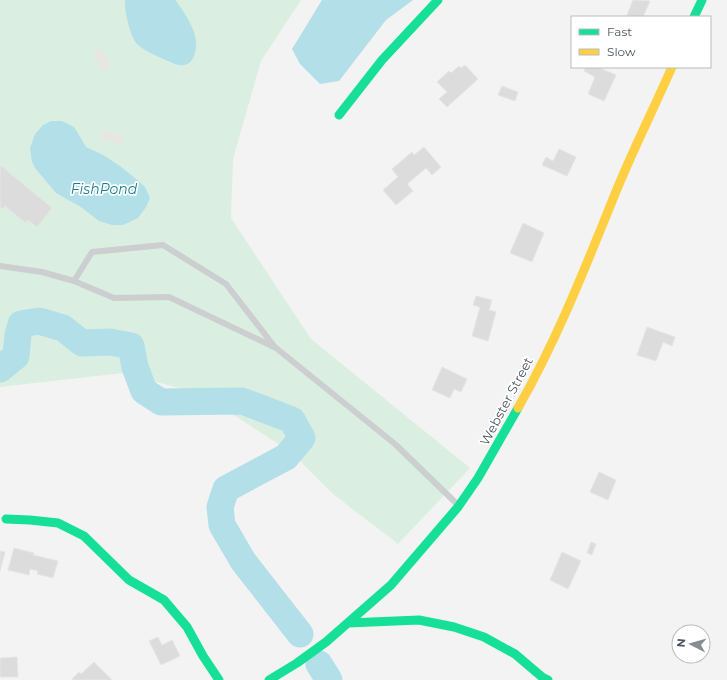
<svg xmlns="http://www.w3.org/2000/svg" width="727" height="680" font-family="Montserrat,sans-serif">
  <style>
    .green { fill: #daefe1 }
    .sand { fill: #e7e6e2 }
    .water { fill: #b3dfe8 }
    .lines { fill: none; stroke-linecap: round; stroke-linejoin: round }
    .river { stroke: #b3dfe8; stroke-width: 27 }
    .building { fill: #dcdcdd; stroke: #e4e5e5 }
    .lane { stroke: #ccced0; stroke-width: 6 }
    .fast { stroke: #16e098; stroke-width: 9 }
    .slow { stroke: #ffcf43; stroke-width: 9 }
    .labels { text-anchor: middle; stroke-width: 3.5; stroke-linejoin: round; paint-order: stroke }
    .street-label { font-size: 13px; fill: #4b555d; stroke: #fff }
    .water-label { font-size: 14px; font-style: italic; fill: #1c7d90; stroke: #fff }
  </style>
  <rect width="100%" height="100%" fill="#f3f3f3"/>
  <!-- green -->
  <path class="green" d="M 0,0 L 301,0 L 261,61 L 233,159 L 231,218 L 311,339 L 470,468 L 398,544 L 333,494 L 291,452 L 201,394 L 123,373 L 0,387 Z"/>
  <!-- sand -->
  <g class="sand">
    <path d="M 97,49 C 107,51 116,72 102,72 L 100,70 L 99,63 L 94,56 L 95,51 Z"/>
    <path d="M 103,131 L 109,132 L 116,135 L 122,136 L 124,141 L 120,144 L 115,143 L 104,140 L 101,135 Z"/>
  </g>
  <!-- water -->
  <g class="water">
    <path d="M 125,0 L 175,0 L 177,2 C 187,17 203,39 193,58 C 186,72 171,62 161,58 C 153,54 143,50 137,44 C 130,36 124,10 125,0 Z"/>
    <path d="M 322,0 L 413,0 L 386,20 L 339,81 L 320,84 L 300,64 L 292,49 Z"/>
    <path d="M 51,121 L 62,121 L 74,127 L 82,140 L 86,147 L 103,155 L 120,166 L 136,179 L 145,187 L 150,198 L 146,207 L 138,218 L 123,225 L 112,225 L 99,221 L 81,207 L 56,193 L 35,168 L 32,162 L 30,148 L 35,134 L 43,125 Z"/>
  </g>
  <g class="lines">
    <!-- river -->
    <g class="river">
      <path d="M 0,369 L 16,356 L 18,335 L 21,324 L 39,321 L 63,328 L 82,343 L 110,342 L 131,346 L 135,367 L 144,391 L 161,402 L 242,401 L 292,420 L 302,438 L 286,457 L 226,489 L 220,507 L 222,525 L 243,561 L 300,634"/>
      <path d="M 319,664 L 329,680"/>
    </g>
  </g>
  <!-- building -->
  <g class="building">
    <path d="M 633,0 L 650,1 L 643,17 L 633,17 L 627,15 Z"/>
    <path d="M 465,65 L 478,79 L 447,107 L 439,99 L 447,92 L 437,82 L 449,71 L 451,73 L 459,66 L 461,68 Z"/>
    <path d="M 586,67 L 597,67 L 616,75 L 604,101 L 588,94 L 595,77 L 584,71 Z"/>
    <path d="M 502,86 L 518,92 L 515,101 L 498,95 Z"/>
    <path d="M 424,147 L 441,167 L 432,175 L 426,168 L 407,184 L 413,191 L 396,205 L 383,190 L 398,177 L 392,169 L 412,152 L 414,155 Z"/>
    <path d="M 559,149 L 576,157 L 567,176 L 542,165 L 546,157 L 553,161 Z"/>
    <path d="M 1,166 L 52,208 L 37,227 L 28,220 L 26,223 L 5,206 L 3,209 L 0,207 L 0,167 Z"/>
    <path d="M 523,223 L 544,233 L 532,262 L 510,253 Z"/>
    <path d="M 476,296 L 492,300 L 489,310 L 496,312 L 488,341 L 472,336 L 480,307 L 473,305 Z"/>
    <path d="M 647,327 L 675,337 L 672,346 L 663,342 L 656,361 L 637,355 Z"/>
    <path d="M 442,367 L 467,379 L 461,392 L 454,389 L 450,398 L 432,390 Z"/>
    <path d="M 599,472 L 616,480 L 608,500 L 590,492 Z"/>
    <path d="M 591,542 L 596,544 L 592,555 L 587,553 Z"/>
    <path d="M 14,548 L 34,553 L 33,555 L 58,561 L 53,578 L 37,574 L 38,571 L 30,569 L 29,575 L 8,570 Z"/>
    <path d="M 0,551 L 5,552 L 0,571 Z"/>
    <path d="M 562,552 L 581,561 L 568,589 L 550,580 Z"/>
    <path d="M 158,637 L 162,645 L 172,640 L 180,656 L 161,665 L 149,641 Z"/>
    <path d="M 17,657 L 18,677 L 0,677 L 0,658 Z"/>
    <path d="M 94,662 L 112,680 L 72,680 L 72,679 L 79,672 L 81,674 Z"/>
  </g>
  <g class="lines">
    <!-- lane -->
    <g class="lane">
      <path d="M 0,266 L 42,272 L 74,281 L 114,298 L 169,297 L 276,348 L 395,444 L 457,504"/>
      <path d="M 74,281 L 92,252 L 163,245 L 226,284 L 274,346"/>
    </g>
    <!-- fast -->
    <g class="fast">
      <path d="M 694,17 L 702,0"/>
      <path d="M 339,115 L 382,60 L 438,0"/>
      <path d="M 6,519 L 30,520 L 58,523 L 84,536 L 129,580 L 164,600 L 187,627 L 203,656 L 219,680"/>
      <path d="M 348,623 L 419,620 L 454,627 L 484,637 L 515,654 L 542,677 L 548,680"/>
      <path d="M 269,680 L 297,663 L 326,642 L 391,585 L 458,507 L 478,478 L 518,408"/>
    </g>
    <!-- slow -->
    <path class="slow" d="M 518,408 C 558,338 587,263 617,189 C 634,148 654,108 672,67"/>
  </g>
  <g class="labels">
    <!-- street labels -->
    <g class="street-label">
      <text transform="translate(506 401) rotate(-62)" y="5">Webster Street</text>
    </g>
    <!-- water labels -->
    <g class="water-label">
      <text x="104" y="194">FishPond</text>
    </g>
  </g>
  <!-- legend -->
  <rect x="571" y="16" width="140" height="52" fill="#ffffff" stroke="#b7bbbe"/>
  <rect x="579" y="29" width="20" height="6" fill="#16e098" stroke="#b7bbbe"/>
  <text x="607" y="36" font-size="12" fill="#4b555d">Fast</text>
  <rect x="579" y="49" width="20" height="6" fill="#ffcf43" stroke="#b7bbbe"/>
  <text x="607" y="56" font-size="12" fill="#4b555d">Slow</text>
  <!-- north arrow -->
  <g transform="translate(691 644) rotate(276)"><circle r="19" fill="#ffffff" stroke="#b7bbbe"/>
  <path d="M0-3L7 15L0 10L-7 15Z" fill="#868c92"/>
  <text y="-6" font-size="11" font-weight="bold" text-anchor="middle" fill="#4b555d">N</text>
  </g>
</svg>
